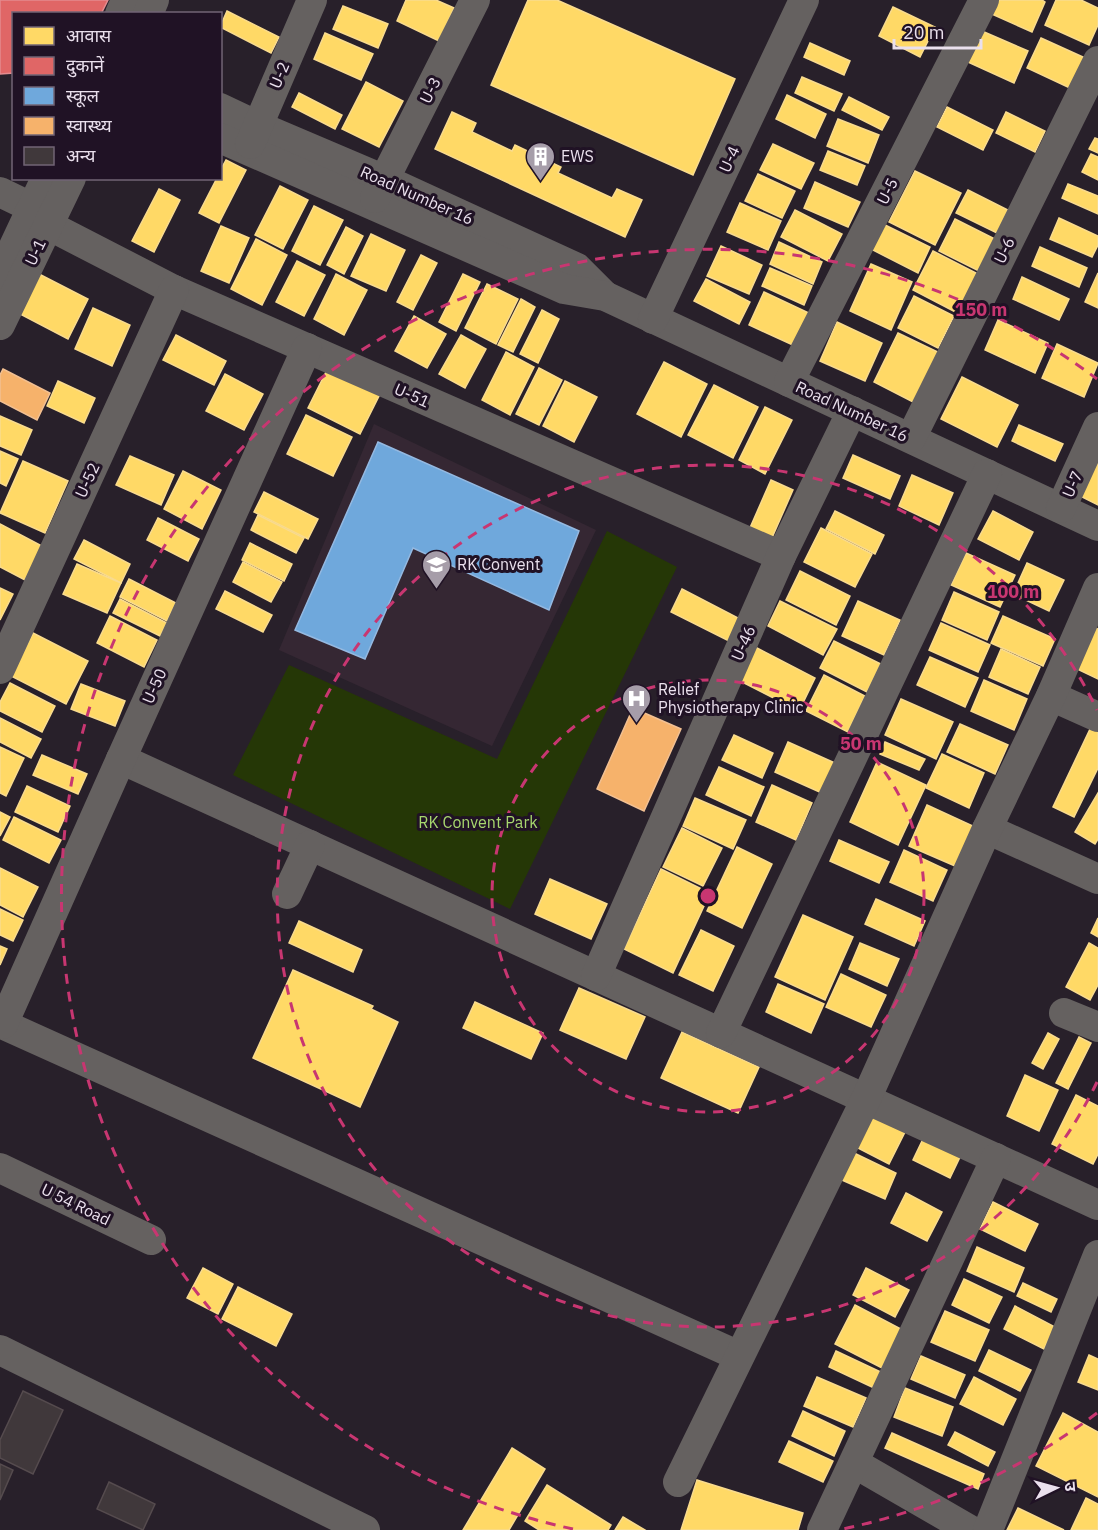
<svg xmlns="http://www.w3.org/2000/svg" width="1098" height="1530" font-family="'IBM Plex Sans','Noto Sans Devanagari',sans-serif">
  <style>
    .education { fill: #352733 }
    .green { fill: #253706 }
    .homes { fill: #ffd966; stroke: #f9db8e; stroke-width: 1.5 }
    .shops { fill: #e06666; stroke: #e38b8e; stroke-width: 1.5 }
    .schools { fill: #6fa8dc; stroke: #94b9e1; stroke-width: 1.5 }
    .health { fill: #f6b26b; stroke: #f2c092; stroke-width: 1.5 }
    .building { fill: #40383b; stroke: #554b4e; stroke-width: 1.5 }
    .lines { fill: none; stroke-linecap: round; stroke-linejoin: round }
    .minor { stroke: #656160; stroke-width: 30 }
    .ring { fill: none; stroke: #c83671; stroke-width: 3; stroke-dasharray: 10 8 }
    .labels { text-anchor: middle; stroke-width: 6; stroke-linejoin: round; paint-order: stroke }
    .street-label { font-size: 16px; fill: #eae0ed; stroke: #201225 }
    .poi-label { font-size: 16px; fill: #eae0ed; stroke: #201225; text-anchor: start }
    .park-label { font-size: 16px; fill: #a7d76e; stroke: #201225 }
    .centre { fill: #c83671; stroke: #201225; stroke-width: 3 }
    .ring-label { font-size: 18px; text-anchor: middle; font-weight: bold; fill: #c83671; stroke: #201225; stroke-width: 6; stroke-linejoin: round; paint-order: stroke }
  </style>
  <rect width="100%" height="100%" fill="#28202a"/>
  <!-- education -->
  <path class="education" d="M 374,424 L 596,530 L 492,746 L 279,650 Z"/>
  <!-- green -->
  <path class="green" d="M 607,531 L 677,567 L 510,909 L 233,775 L 289,665 L 497,759 Z"/>
  <!-- homes -->
  <g class="homes">
    <path d="M 406,0 L 436,0 L 454,8 L 439,41 L 397,21 Z"/>
    <path d="M 528,0 L 557,0 L 735,79 L 693,175 L 491,85 Z"/>
    <path d="M 987,0 L 1042,0 L 1045,2 L 1032,32 L 983,10 Z"/>
    <path d="M 1056,0 L 1081,0 L 1098,8 L 1098,25 L 1089,45 L 1045,25 Z"/>
    <path d="M 343,6 L 388,24 L 378,48 L 333,29 Z"/>
    <path d="M 893,7 L 935,27 L 920,57 L 879,36 Z"/>
    <path d="M 227,11 L 279,37 L 271,53 L 220,27 Z"/>
    <path d="M 975,28 L 1028,51 L 1014,83 L 961,59 Z"/>
    <path d="M 325,33 L 373,54 L 361,80 L 314,59 Z"/>
    <path d="M 1041,38 L 1085,58 L 1072,89 L 1027,68 Z"/>
    <path d="M 810,43 L 850,61 L 844,75 L 804,57 Z"/>
    <path d="M 802,77 L 842,94 L 834,111 L 795,93 Z"/>
    <path d="M 366,82 L 403,101 L 379,147 L 342,129 Z"/>
    <path d="M 299,93 L 342,115 L 335,129 L 292,107 Z"/>
    <path d="M 787,95 L 826,114 L 815,138 L 776,119 Z"/>
    <path d="M 849,97 L 889,117 L 882,130 L 842,110 Z"/>
    <path d="M 947,107 L 993,130 L 983,150 L 937,127 Z"/>
    <path d="M 452,112 L 476,123 L 472,132 L 512,151 L 515,145 L 561,167 L 558,173 L 612,198 L 617,189 L 642,200 L 625,237 L 435,149 Z"/>
    <path d="M 1006,112 L 1045,131 L 1035,152 L 996,133 Z"/>
    <path d="M 838,119 L 879,135 L 868,163 L 827,146 Z"/>
    <path d="M 1095,138 L 1098,139 L 1098,153 L 1089,149 Z"/>
    <path d="M 773,144 L 814,163 L 801,189 L 760,170 Z"/>
    <path d="M 828,151 L 865,166 L 857,185 L 820,170 Z"/>
    <path d="M 1091,154 L 1098,157 L 1098,180 L 1082,172 Z"/>
    <path d="M 226,160 L 246,170 L 219,223 L 199,213 L 217,178 L 220,178 L 220,171 Z"/>
    <path d="M 915,171 L 961,193 L 935,245 L 889,222 Z"/>
    <path d="M 758,174 L 795,191 L 782,218 L 745,201 Z"/>
    <path d="M 815,182 L 860,202 L 848,227 L 804,208 Z"/>
    <path d="M 1068,184 L 1098,196 L 1098,214 L 1062,198 Z"/>
    <path d="M 280,186 L 308,200 L 283,249 L 255,235 Z"/>
    <path d="M 159,189 L 180,200 L 154,252 L 132,241 Z"/>
    <path d="M 968,190 L 1008,210 L 997,233 L 956,213 Z"/>
    <path d="M 740,203 L 781,221 L 768,250 L 727,232 Z"/>
    <path d="M 314,206 L 343,220 L 320,265 L 292,251 Z"/>
    <path d="M 795,210 L 842,234 L 828,261 L 781,237 Z"/>
    <path d="M 1059,218 L 1098,236 L 1098,245 L 1092,257 L 1050,239 Z"/>
    <path d="M 955,219 L 1003,243 L 987,275 L 939,251 Z"/>
    <path d="M 879,222 L 930,247 L 918,273 L 867,247 Z"/>
    <path d="M 221,226 L 249,238 L 229,283 L 201,271 Z"/>
    <path d="M 346,227 L 363,236 L 344,274 L 327,265 Z"/>
    <path d="M 371,234 L 405,250 L 386,291 L 351,276 Z"/>
    <path d="M 256,239 L 287,255 L 262,305 L 231,289 Z"/>
    <path d="M 779,242 L 822,262 L 813,284 L 770,264 Z"/>
    <path d="M 721,246 L 762,265 L 749,294 L 707,276 Z"/>
    <path d="M 1040,247 L 1087,268 L 1079,287 L 1032,266 Z"/>
    <path d="M 933,251 L 982,276 L 963,316 L 913,290 Z"/>
    <path d="M 421,255 L 437,263 L 413,310 L 397,302 Z"/>
    <path d="M 297,261 L 325,275 L 304,316 L 276,302 Z"/>
    <path d="M 871,264 L 912,282 L 891,330 L 850,311 Z"/>
    <path d="M 770,268 L 812,286 L 804,305 L 762,286 Z"/>
    <path d="M 1098,273 L 1098,308 L 1085,302 Z"/>
    <path d="M 39,274 L 88,299 L 68,339 L 20,314 Z"/>
    <path d="M 336,274 L 367,290 L 344,335 L 314,319 Z"/>
    <path d="M 463,274 L 480,282 L 456,331 L 439,322 Z"/>
    <path d="M 1022,277 L 1069,299 L 1059,320 L 1013,299 Z"/>
    <path d="M 706,279 L 750,302 L 739,324 L 694,301 Z"/>
    <path d="M 487,284 L 518,299 L 496,344 L 465,328 Z"/>
    <path d="M 764,292 L 809,313 L 795,346 L 749,325 Z"/>
    <path d="M 914,296 L 954,316 L 938,348 L 898,328 Z"/>
    <path d="M 521,299 L 535,307 L 513,352 L 498,345 Z"/>
    <path d="M 93,308 L 130,325 L 112,366 L 75,349 Z"/>
    <path d="M 542,310 L 559,319 L 538,363 L 520,354 Z"/>
    <path d="M 414,316 L 446,334 L 427,368 L 395,351 Z"/>
    <path d="M 998,320 L 1048,343 L 1035,373 L 985,350 Z"/>
    <path d="M 837,322 L 882,343 L 865,381 L 820,361 Z"/>
    <path d="M 898,333 L 940,353 L 915,403 L 874,382 Z"/>
    <path d="M 176,335 L 226,361 L 214,385 L 163,360 Z"/>
    <path d="M 461,335 L 486,349 L 465,388 L 439,374 Z"/>
    <path d="M 1057,344 L 1098,363 L 1084,397 L 1042,378 Z"/>
    <path d="M 506,352 L 534,367 L 510,415 L 482,400 Z"/>
    <path d="M 664,362 L 707,384 L 681,437 L 637,414 Z"/>
    <path d="M 328,368 L 380,394 L 360,434 L 308,408 Z"/>
    <path d="M 539,368 L 562,380 L 539,425 L 516,414 Z"/>
    <path d="M 225,374 L 263,394 L 244,430 L 206,411 Z"/>
    <path d="M 962,377 L 1018,405 L 997,447 L 941,419 Z"/>
    <path d="M 58,381 L 95,398 L 84,423 L 47,406 Z"/>
    <path d="M 565,381 L 597,397 L 574,442 L 543,426 Z"/>
    <path d="M 714,385 L 758,407 L 733,458 L 688,435 Z"/>
    <path d="M 765,407 L 792,420 L 765,474 L 739,460 Z"/>
    <path d="M 306,415 L 352,437 L 333,476 L 287,454 Z"/>
    <path d="M 0,416 L 32,430 L 21,455 L 0,446 Z"/>
    <path d="M 1019,425 L 1063,444 L 1055,461 L 1012,441 Z"/>
    <path d="M 0,451 L 18,459 L 6,486 L 0,483 Z"/>
    <path d="M 1098,452 L 1098,505 L 1078,495 Z"/>
    <path d="M 853,455 L 900,476 L 890,499 L 843,478 Z"/>
    <path d="M 130,456 L 174,475 L 161,505 L 116,485 Z"/>
    <path d="M 23,461 L 68,481 L 45,533 L 0,513 Z"/>
    <path d="M 183,471 L 221,490 L 202,529 L 164,509 Z"/>
    <path d="M 912,475 L 953,493 L 939,525 L 899,506 Z"/>
    <path d="M 771,480 L 793,490 L 771,540 L 749,530 Z"/>
    <path d="M 264,492 L 318,519 L 308,539 L 254,512 Z"/>
    <path d="M 835,511 L 884,535 L 875,554 L 826,529 Z"/>
    <path d="M 993,511 L 1033,532 L 1019,560 L 978,539 Z"/>
    <path d="M 258,515 L 304,538 L 296,553 L 251,530 Z"/>
    <path d="M 158,518 L 199,539 L 188,561 L 147,540 Z"/>
    <path d="M 0,524 L 42,546 L 25,580 L 0,567 Z"/>
    <path d="M 821,528 L 872,554 L 855,587 L 804,562 Z"/>
    <path d="M 84,540 L 130,564 L 121,583 L 74,559 Z"/>
    <path d="M 250,543 L 292,564 L 284,581 L 242,560 Z"/>
    <path d="M 966,553 L 1015,575 L 1000,607 L 951,585 Z"/>
    <path d="M 243,562 L 282,582 L 271,602 L 233,582 Z"/>
    <path d="M 1027,563 L 1064,580 L 1049,611 L 1013,594 Z"/>
    <path d="M 77,564 L 121,583 L 107,613 L 63,594 Z"/>
    <path d="M 800,571 L 850,596 L 836,625 L 786,600 Z"/>
    <path d="M 129,579 L 176,603 L 167,621 L 120,597 Z"/>
    <path d="M 0,588 L 13,594 L 0,620 Z"/>
    <path d="M 682,589 L 742,620 L 731,642 L 671,612 Z"/>
    <path d="M 225,591 L 272,615 L 263,632 L 216,609 Z"/>
    <path d="M 954,592 L 999,612 L 987,640 L 942,620 Z"/>
    <path d="M 120,599 L 167,623 L 160,636 L 113,613 Z"/>
    <path d="M 780,601 L 837,629 L 823,655 L 768,626 Z"/>
    <path d="M 858,601 L 900,620 L 884,655 L 842,636 Z"/>
    <path d="M 110,616 L 157,640 L 144,667 L 97,643 Z"/>
    <path d="M 1003,616 L 1055,639 L 1043,666 L 991,643 Z"/>
    <path d="M 941,623 L 990,645 L 978,672 L 929,650 Z"/>
    <path d="M 1096,628 L 1098,629 L 1098,679 L 1077,669 Z"/>
    <path d="M 33,633 L 88,661 L 66,704 L 11,676 Z"/>
    <path d="M 834,641 L 881,664 L 867,692 L 820,668 Z"/>
    <path d="M 755,647 L 815,678 L 799,711 L 738,680 Z"/>
    <path d="M 1001,649 L 1040,667 L 1028,694 L 989,677 Z"/>
    <path d="M 930,657 L 978,678 L 965,707 L 917,685 Z"/>
    <path d="M 824,675 L 865,696 L 848,732 L 806,711 Z"/>
    <path d="M 984,680 L 1027,699 L 1014,730 L 971,711 Z"/>
    <path d="M 10,683 L 55,706 L 42,732 L 0,711 L 0,702 Z"/>
    <path d="M 81,684 L 125,701 L 115,726 L 71,709 Z"/>
    <path d="M 901,699 L 953,722 L 936,759 L 885,735 Z"/>
    <path d="M 0,718 L 41,739 L 31,758 L 0,742 Z"/>
    <path d="M 960,724 L 1008,745 L 995,774 L 947,752 Z"/>
    <path d="M 1091,727 L 1098,730 L 1098,768 L 1074,817 L 1053,807 Z"/>
    <path d="M 734,735 L 773,753 L 762,778 L 722,760 Z"/>
    <path d="M 788,742 L 837,764 L 824,794 L 775,772 Z"/>
    <path d="M 885,742 L 925,759 L 919,770 L 880,754 Z"/>
    <path d="M 0,747 L 24,758 L 6,796 L 0,793 Z"/>
    <path d="M 942,754 L 984,773 L 969,808 L 926,788 Z"/>
    <path d="M 42,755 L 87,774 L 78,794 L 33,775 Z"/>
    <path d="M 877,762 L 926,785 L 898,845 L 850,822 Z"/>
    <path d="M 719,767 L 764,787 L 751,816 L 706,795 Z"/>
    <path d="M 772,785 L 812,803 L 796,840 L 756,822 Z"/>
    <path d="M 27,786 L 70,806 L 58,832 L 15,812 Z"/>
    <path d="M 1098,793 L 1098,839 L 1095,844 L 1075,832 Z"/>
    <path d="M 695,798 L 746,820 L 733,849 L 683,826 Z"/>
    <path d="M 927,805 L 973,826 L 955,866 L 909,846 Z"/>
    <path d="M 0,812 L 10,817 L 0,836 Z"/>
    <path d="M 14,817 L 61,840 L 49,863 L 3,840 Z"/>
    <path d="M 682,828 L 722,848 L 703,886 L 663,867 Z"/>
    <path d="M 839,840 L 889,862 L 879,883 L 830,861 Z"/>
    <path d="M 737,847 L 772,864 L 742,928 L 707,911 Z"/>
    <path d="M 904,850 L 947,870 L 933,901 L 890,882 Z"/>
    <path d="M 0,868 L 38,887 L 23,917 L 0,905 Z"/>
    <path d="M 661,869 L 710,893 L 673,973 L 624,949 Z"/>
    <path d="M 550,879 L 607,904 L 591,939 L 535,914 Z"/>
    <path d="M 876,899 L 925,921 L 914,946 L 865,924 Z"/>
    <path d="M 0,909 L 23,920 L 13,941 L 0,935 Z"/>
    <path d="M 803,915 L 853,937 L 825,1000 L 775,977 Z"/>
    <path d="M 1098,918 L 1098,937 L 1091,933 Z"/>
    <path d="M 299,921 L 362,950 L 353,972 L 289,943 Z"/>
    <path d="M 701,930 L 734,946 L 713,991 L 679,975 Z"/>
    <path d="M 860,943 L 899,959 L 887,986 L 849,969 Z"/>
    <path d="M 1089,943 L 1098,948 L 1098,985 L 1090,1000 L 1066,987 Z"/>
    <path d="M 0,946 L 7,949 L 0,965 Z"/>
    <path d="M 293,970 L 373,1006 L 371,1009 L 398,1022 L 360,1107 L 253,1058 Z"/>
    <path d="M 841,974 L 886,995 L 871,1027 L 826,1007 Z"/>
    <path d="M 778,984 L 824,1004 L 811,1033 L 766,1012 Z"/>
    <path d="M 579,988 L 645,1017 L 626,1059 L 560,1030 Z"/>
    <path d="M 475,1002 L 543,1033 L 531,1059 L 463,1028 Z"/>
    <path d="M 682,1032 L 759,1067 L 738,1113 L 661,1078 Z"/>
    <path d="M 1048,1033 L 1059,1039 L 1043,1069 L 1032,1063 Z"/>
    <path d="M 1079,1037 L 1091,1043 L 1068,1089 L 1056,1083 Z"/>
    <path d="M 1025,1075 L 1058,1090 L 1039,1131 L 1007,1116 Z"/>
    <path d="M 1076,1095 L 1098,1106 L 1098,1154 L 1093,1164 L 1052,1144 Z"/>
    <path d="M 866,1112 L 905,1132 L 889,1164 L 850,1144 Z"/>
    <path d="M 923,1139 L 960,1157 L 950,1178 L 913,1160 Z"/>
    <path d="M 854,1153 L 896,1173 L 885,1199 L 842,1180 Z"/>
    <path d="M 906,1193 L 942,1212 L 927,1241 L 891,1223 Z"/>
    <path d="M 993,1202 L 1038,1224 L 1025,1251 L 980,1229 Z"/>
    <path d="M 977,1247 L 1024,1268 L 1014,1292 L 967,1271 Z"/>
    <path d="M 203,1268 L 233,1284 L 218,1314 L 187,1298 Z"/>
    <path d="M 866,1268 L 909,1290 L 895,1317 L 853,1295 Z"/>
    <path d="M 964,1279 L 1002,1297 L 989,1323 L 952,1305 Z"/>
    <path d="M 1023,1283 L 1057,1299 L 1051,1312 L 1017,1296 Z"/>
    <path d="M 238,1287 L 292,1314 L 276,1346 L 222,1319 Z"/>
    <path d="M 855,1305 L 901,1329 L 882,1368 L 835,1344 Z"/>
    <path d="M 1015,1306 L 1055,1327 L 1044,1349 L 1004,1329 Z"/>
    <path d="M 945,1311 L 989,1330 L 975,1361 L 931,1342 Z"/>
    <path d="M 989,1350 L 1031,1370 L 1020,1391 L 979,1371 Z"/>
    <path d="M 836,1351 L 881,1372 L 874,1388 L 829,1367 Z"/>
    <path d="M 1089,1355 L 1098,1359 L 1098,1390 L 1078,1382 Z"/>
    <path d="M 921,1356 L 965,1375 L 955,1398 L 911,1379 Z"/>
    <path d="M 817,1377 L 866,1398 L 853,1427 L 804,1406 Z"/>
    <path d="M 974,1377 L 1016,1399 L 1003,1425 L 960,1404 Z"/>
    <path d="M 905,1388 L 953,1407 L 942,1436 L 894,1417 Z"/>
    <path d="M 803,1411 L 845,1431 L 834,1456 L 792,1436 Z"/>
    <path d="M 1063,1413 L 1098,1432 L 1098,1497 L 1036,1466 Z"/>
    <path d="M 955,1432 L 995,1452 L 988,1466 L 948,1445 Z"/>
    <path d="M 892,1433 L 984,1474 L 978,1489 L 885,1448 Z"/>
    <path d="M 789,1441 L 833,1461 L 823,1482 L 779,1462 Z"/>
    <path d="M 512,1448 L 545,1469 L 509,1530 L 463,1530 Z"/>
    <path d="M 697,1480 L 803,1513 L 798,1530 L 681,1530 Z"/>
    <path d="M 547,1485 L 611,1525 L 608,1530 L 539,1530 L 525,1521 Z"/>
    <path d="M 1086,1498 L 1098,1504 L 1098,1530 L 1071,1530 Z"/>
    <path d="M 1018,1508 L 1064,1530 L 1007,1530 Z"/>
    <path d="M 623,1517 L 645,1530 L 615,1530 Z"/>
  </g>
  <!-- shops -->
  <path class="shops" d="M 0,0 L 108,0 L 101,14 L 14,14 L 14,73 L 0,74 Z"/>
  <!-- schools -->
  <path class="schools" d="M 378,442 L 579,531 L 549,610 L 413,548 L 365,659 L 295,630 Z"/>
  <!-- health -->
  <g class="health">
    <path d="M 3,369 L 50,393 L 37,420 L 0,401 L 0,375 Z"/>
    <path d="M 633,708 L 681,729 L 644,811 L 597,789 Z"/>
  </g>
  <!-- building -->
  <g class="building">
    <path d="M 23,1391 L 63,1410 L 33,1474 L 0,1458 L 0,1440 Z"/>
    <path d="M 0,1464 L 13,1470 L 0,1500 Z"/>
    <path d="M 109,1482 L 155,1504 L 143,1530 L 97,1509 Z"/>
  </g>
  <g class="lines">
    <!-- minor -->
    <g class="minor">
      <path d="M 120,14 L 126,0"/>
      <path d="M 148,14 L 154,0"/>
      <path d="M 220,108 L 258,126 L 385,180 L 577,268 L 605,296"/>
      <path d="M 220,138 L 564,289 L 605,296 L 1098,526"/>
      <path d="M 250,144 L 312,0"/>
      <path d="M 0,192 L 33,208 L 48,225 L 174,290 L 781,556"/>
      <path d="M 375,198 L 475,0"/>
      <path d="M 0,276 L 46,178"/>
      <path d="M 653,319 L 804,0"/>
      <path d="M 0,325 L 71,178"/>
      <path d="M 789,382 L 984,0"/>
      <path d="M 911,438 L 1098,61"/>
      <path d="M 1061,508 L 1098,427"/>
      <path d="M 0,669 L 174,290"/>
      <path d="M 1051,696 L 1098,717"/>
      <path d="M 121,759 L 1098,1205"/>
      <path d="M 987,829 L 1098,879"/>
      <path d="M 287,894 L 310,845"/>
      <path d="M 596,976 L 781,556 L 852,411"/>
      <path d="M 1064,1013 L 1098,1027"/>
      <path d="M 0,1023 L 739,1356"/>
      <path d="M 3,1024 L 121,759 L 307,348"/>
      <path d="M 721,1033 L 987,474"/>
      <path d="M 0,1168 L 151,1240"/>
      <path d="M 0,1350 L 365,1530"/>
      <path d="M 854,1463 L 970,1530"/>
      <path d="M 678,1482 L 866,1099 L 987,829 L 1051,696 L 1098,588"/>
      <path d="M 822,1530 L 996,1158"/>
      <path d="M 988,1530 L 1098,1255"/>
    </g>
  </g>
  <!-- distance rings -->
  <g class="ring">
    <circle cx="708" cy="896" r="216"/>
    <path d="M1097 1082A431 431 0 1 1 1097 710"/>
    <path d="M1097 1413A647 647 0 0 1 843 1529M573 1529A647 647 0 1 1 1097 379"/>
  </g>
  <!-- icons -->
  <defs>
    <symbol id="building-pin" viewBox="-11 -11 22 30"><path d="M0 17L-7.5 6A9.5 9.5 0 1 1 7.5 6Z" fill="#a69da9" stroke="#201225"/><path d="M-4-6H4V6H1V3H-1V6H-4ZM-2.5-4.3h1.7v1.8h-1.7ZM.8-4.3h1.7v1.8H.8ZM-2.5-1h1.7V.8h-1.7ZM.8-1h1.7V.8H.8Z" fill="#fff"/></symbol>
    <symbol id="school-pin" viewBox="-11 -11 22 30"><path d="M0 17L-7.5 6A9.5 9.5 0 1 1 7.5 6Z" fill="#a69da9" stroke="#201225"/><path d="M0-5L7-2L0 1L-7-2ZM-4 1L0 2.5L4 1V4Q0 6-4 4Z" fill="#fff"/></symbol>
    <symbol id="hospital-pin" viewBox="-11 -11 22 30"><path d="M0 17L-7.5 6A9.5 9.5 0 1 1 7.5 6Z" fill="#a69da9" stroke="#201225"/><path d="M-5-5h3v3.5h4V-5h3V5h-3V1.5h-4V5h-3Z" fill="#fff"/></symbol>
  </defs>
  <g fill-rule="evenodd">
    <use href="#building-pin" x="524" y="140" width="33" height="45"/>
    <use href="#school-pin" x="420" y="548" width="33" height="45"/>
    <use href="#hospital-pin" x="620" y="682" width="33" height="45"/>
  </g>
  <g class="labels">
    <!-- street labels -->
    <g class="street-label">
      <text transform="translate(279 75) rotate(-67)" y="6">U-2</text>
      <text transform="translate(430 90) rotate(-63)" y="6">U-3</text>
      <text transform="translate(729 159) rotate(-65)" y="6">U-4</text>
      <text transform="translate(887 191) rotate(-63)" y="6">U-5</text>
      <text transform="translate(417 195) rotate(24)" y="6">Road Number 16</text>
      <text transform="translate(1004 250) rotate(-64)" y="6">U-6</text>
      <text transform="translate(35 252) rotate(-64)" y="6">U-1</text>
      <text transform="translate(412 395) rotate(24)" y="6">U-51</text>
      <text transform="translate(852 411) rotate(25)" y="6">Road Number 16</text>
      <text transform="translate(87 480) rotate(-65)" y="6">U-52</text>
      <text transform="translate(1072 484) rotate(-66)" y="6">U-7</text>
      <text transform="translate(743 643) rotate(-66)" y="6">U-46</text>
      <text transform="translate(154 686) rotate(-66)" y="6">U-50</text>
      <text transform="translate(76 1204) rotate(26)" y="6">U 54 Road</text>
    </g>
    <!-- poi labels -->
    <g class="poi-label">
      <text x="561" y="162">EWS</text>
      <text x="457" y="570">RK Convent</text>
      <text x="658" y="695">Relief<tspan x="658" dy="18">Physiotherapy Clinic</tspan></text>
    </g>
    <!-- park labels -->
    <g class="park-label">
      <text x="478" y="828">RK Convent Park</text>
    </g>
  </g>
  <circle cx="708" cy="896" r="9" class="centre"/>
  <g class="ring-label">
    <text x="981" y="316">150 m</text>
    <text x="1013" y="598">100 m</text>
    <text x="861" y="750">50 m</text>
  </g>
  <!-- legend -->
  <rect x="12" y="12" width="210" height="168" fill="#201225" stroke="#716475" stroke-width="1.5"/>
  <rect x="24" y="27" width="30" height="18" fill="#ffd966" stroke="#716475" stroke-width="1.5"/>
  <text x="66" y="42" font-size="18" fill="#eae0ed">आवास</text>
  <rect x="24" y="57" width="30" height="18" fill="#e06666" stroke="#716475" stroke-width="1.5"/>
  <text x="66" y="72" font-size="18" fill="#eae0ed">दुकानें</text>
  <rect x="24" y="87" width="30" height="18" fill="#6fa8dc" stroke="#716475" stroke-width="1.5"/>
  <text x="66" y="102" font-size="18" fill="#eae0ed">स्कूल</text>
  <rect x="24" y="117" width="30" height="18" fill="#f6b26b" stroke="#716475" stroke-width="1.5"/>
  <text x="66" y="132" font-size="18" fill="#eae0ed">स्वास्थ्य</text>
  <rect x="24" y="147" width="30" height="18" fill="#40383b" stroke="#716475" stroke-width="1.5"/>
  <text x="66" y="162" font-size="18" fill="#eae0ed">अन्य</text>
  <!-- north arrow -->
  <g transform="translate(1056 1488) rotate(85)" stroke="#201225" stroke-width="4.5" paint-order="stroke">
  <path d="M0-4.5L10 22L0 15L-10 22Z" fill="#eae0ed"/>
  <text y="-9" font-size="16" font-weight="bold" text-anchor="middle" fill="#eae0ed">उ</text>
  </g>
  <!-- scale -->
  <path d="M894 39v9h87v-9" fill="none" stroke="#eae0ed" stroke-width="3"/>
  <text x="903" y="39" font-size="18" fill="#eae0ed" stroke="#201225" stroke-width="4.5" paint-order="stroke">20 m</text>
</svg>
